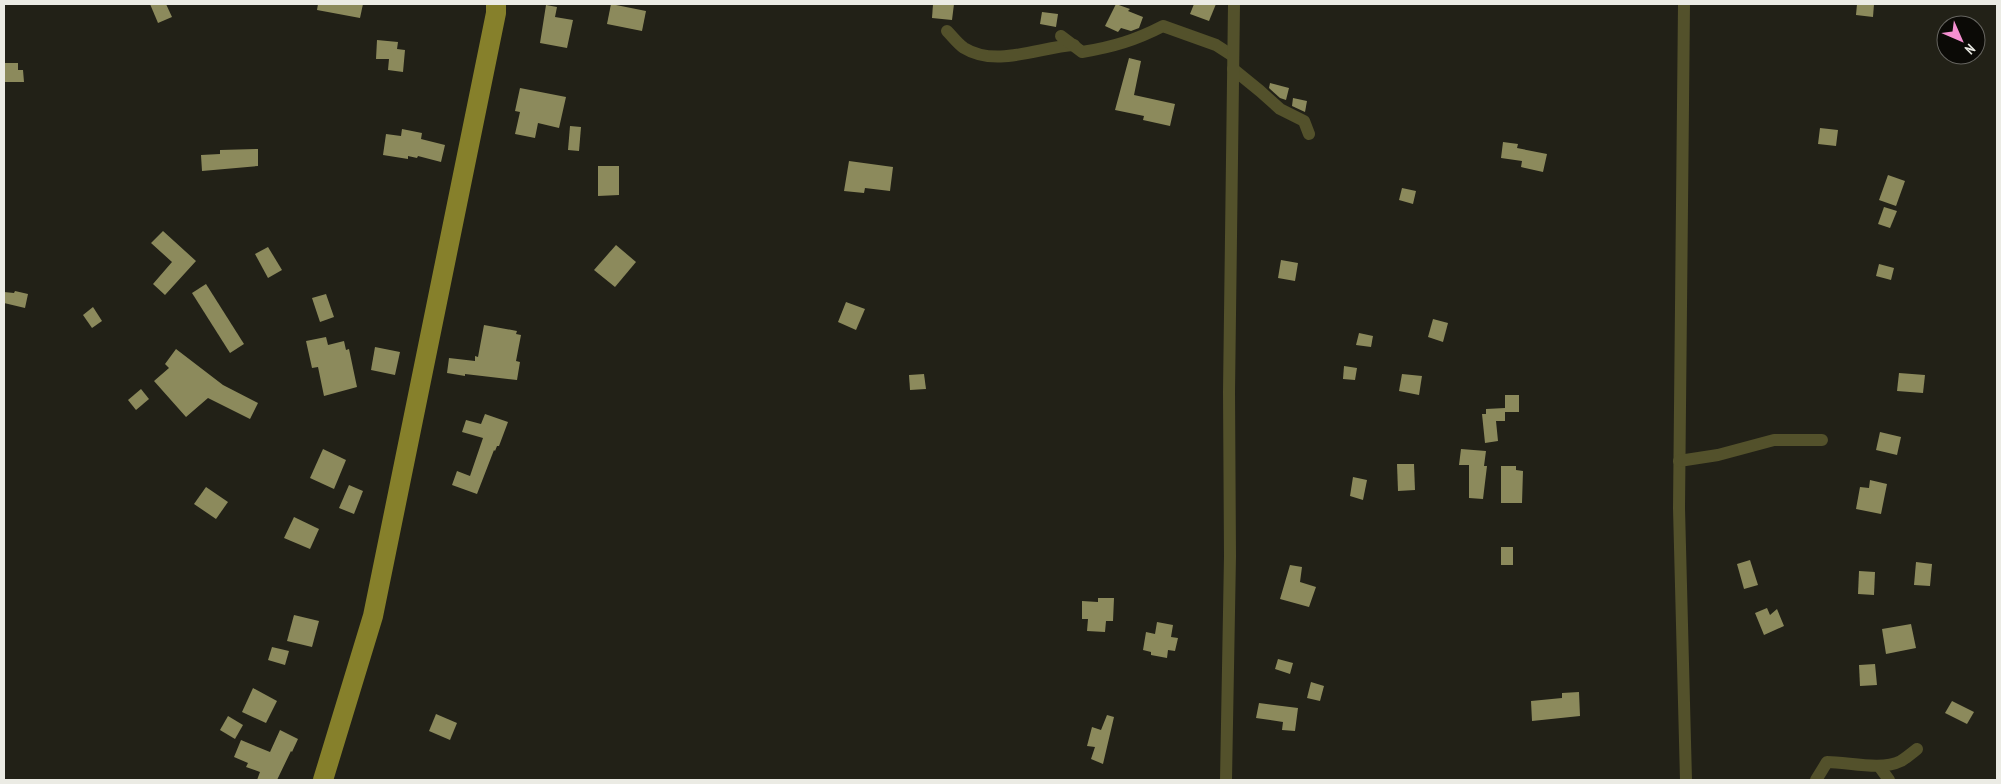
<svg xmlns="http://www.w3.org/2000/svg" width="2001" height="784" font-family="'PT Sans Narrow',sans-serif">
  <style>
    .building { fill: #8c8a5c }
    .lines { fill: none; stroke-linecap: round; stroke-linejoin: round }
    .street { stroke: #53512b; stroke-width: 12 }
    .primary { stroke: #86802b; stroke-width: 20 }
  </style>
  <rect width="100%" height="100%" fill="#222117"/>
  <!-- building -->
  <g class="building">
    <path d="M 150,4 L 166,4 L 172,17 L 158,23 Z"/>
    <path d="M 318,4 L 363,4 L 360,18 L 317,10 Z"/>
    <path d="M 611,4 L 646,11 L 642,31 L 607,24 Z"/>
    <path d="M 933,4 L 954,4 L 952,20 L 932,18 Z"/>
    <path d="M 1116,4 L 1130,9 L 1128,11 L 1143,17 L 1139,28 L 1131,31 L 1121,28 L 1118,32 L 1105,26 Z"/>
    <path d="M 1194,4 L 1216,4 L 1209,21 L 1190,14 Z"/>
    <path d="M 1857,4 L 1874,4 L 1873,17 L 1856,15 Z"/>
    <path d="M 546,5 L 557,7 L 555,17 L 573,20 L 567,48 L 540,43 Z"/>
    <path d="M 1042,12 L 1058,14 L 1056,27 L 1040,24 Z"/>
    <path d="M 377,40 L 398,42 L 397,49 L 405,50 L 403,72 L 388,70 L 389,59 L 376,59 Z"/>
    <path d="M 1129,58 L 1141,61 L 1134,95 L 1175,104 L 1170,126 L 1143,120 L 1144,116 L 1115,110 Z"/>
    <path d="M 4,63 L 18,63 L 18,70 L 23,70 L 24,82 L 4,82 Z"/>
    <path d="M 1270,83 L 1289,88 L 1286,100 L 1280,98 L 1269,88 Z"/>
    <path d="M 520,88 L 566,97 L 559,128 L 538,123 L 535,138 L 515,134 L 520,112 L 515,111 Z"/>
    <path d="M 1293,98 L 1307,101 L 1305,112 L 1292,106 Z"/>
    <path d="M 570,126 L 581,127 L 579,151 L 568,150 Z"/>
    <path d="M 1820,128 L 1838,130 L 1836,146 L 1818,144 Z"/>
    <path d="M 402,129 L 422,133 L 421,139 L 445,145 L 441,162 L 418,156 L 417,158 L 408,156 L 408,159 L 383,155 L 386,134 L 401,136 Z"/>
    <path d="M 1503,142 L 1518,144 L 1517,148 L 1547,154 L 1543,172 L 1521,167 L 1522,161 L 1501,158 Z"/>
    <path d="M 258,149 L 258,166 L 202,171 L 201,155 L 220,154 L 220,150 Z"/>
    <path d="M 849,161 L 893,167 L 890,191 L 865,188 L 864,193 L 844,191 Z"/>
    <path d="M 598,166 L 619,166 L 619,195 L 598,196 Z"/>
    <path d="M 1888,175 L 1905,181 L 1896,206 L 1879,200 Z"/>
    <path d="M 1402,188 L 1416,191 L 1413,204 L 1399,200 Z"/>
    <path d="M 1884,207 L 1897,211 L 1890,228 L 1878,224 Z"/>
    <path d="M 163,231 L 196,261 L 165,295 L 153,284 L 172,262 L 151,243 Z"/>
    <path d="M 616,245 L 636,262 L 615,287 L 594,270 Z"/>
    <path d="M 268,247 L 282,270 L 268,278 L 255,254 Z"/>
    <path d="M 1281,260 L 1298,263 L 1295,281 L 1278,278 Z"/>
    <path d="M 1879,264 L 1894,268 L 1891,280 L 1876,276 Z"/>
    <path d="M 206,284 L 244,344 L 230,353 L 192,293 Z"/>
    <path d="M 15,291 L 28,294 L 25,308 L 4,303 L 4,292 L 14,293 Z"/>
    <path d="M 326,294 L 334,317 L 320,322 L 312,298 Z"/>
    <path d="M 846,302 L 865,309 L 856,330 L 838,322 Z"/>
    <path d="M 93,307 L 102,321 L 92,328 L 83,315 Z"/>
    <path d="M 1433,319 L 1448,323 L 1443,342 L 1428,337 Z"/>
    <path d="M 484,325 L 517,331 L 516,334 L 521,335 L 516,361 L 520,362 L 517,380 L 465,374 L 465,376 L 447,373 L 449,358 L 475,361 L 475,356 L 478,357 Z"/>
    <path d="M 1359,333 L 1373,336 L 1371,347 L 1356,345 Z"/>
    <path d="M 326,337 L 328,345 L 344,341 L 346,350 L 349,349 L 357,387 L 324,396 L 318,367 L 312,368 L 306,341 Z"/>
    <path d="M 375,347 L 400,352 L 395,375 L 371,370 Z"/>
    <path d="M 176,349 L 223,385 L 258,403 L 250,419 L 208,398 L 186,417 L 154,381 L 169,368 L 165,364 Z"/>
    <path d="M 1344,366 L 1357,368 L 1355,380 L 1343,379 Z"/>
    <path d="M 1899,373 L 1925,375 L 1923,393 L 1897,391 Z"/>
    <path d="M 924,374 L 926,389 L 910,390 L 909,375 Z"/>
    <path d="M 1402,374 L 1422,376 L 1419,395 L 1399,391 Z"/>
    <path d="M 141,389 L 149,399 L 136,410 L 128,400 Z"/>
    <rect x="1505" y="395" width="14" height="17"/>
    <path d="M 1505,408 L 1505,421 L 1496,421 L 1498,441 L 1485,443 L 1482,414 L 1486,414 L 1486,409 Z"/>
    <path d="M 485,414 L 508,422 L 499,446 L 497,446 L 495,451 L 494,450 L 477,494 L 452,485 L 457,471 L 470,476 L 483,438 L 462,432 L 466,420 L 481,424 Z"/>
    <path d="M 1880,432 L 1901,437 L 1897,455 L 1876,450 Z"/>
    <path d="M 323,449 L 346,460 L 334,489 L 310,478 Z"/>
    <path d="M 1461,449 L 1486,451 L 1484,466 L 1487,466 L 1483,499 L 1469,498 L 1469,465 L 1459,465 Z"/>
    <path d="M 1397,464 L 1414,464 L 1415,490 L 1398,491 Z"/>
    <path d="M 1501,466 L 1516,466 L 1516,470 L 1523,471 L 1522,503 L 1501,503 Z"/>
    <path d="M 1353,477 L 1367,480 L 1363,500 L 1350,496 Z"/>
    <path d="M 1870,480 L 1887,484 L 1881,514 L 1856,509 L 1860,487 L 1869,488 Z"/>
    <path d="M 349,485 L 363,491 L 354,514 L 339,508 Z"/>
    <path d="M 206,487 L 228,502 L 216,519 L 194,504 Z"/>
    <path d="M 294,517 L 319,529 L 310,549 L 284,538 Z"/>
    <rect x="1501" y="547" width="12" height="18"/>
    <path d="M 1750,560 L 1758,585 L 1744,589 L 1737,564 Z"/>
    <path d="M 1916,562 L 1932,564 L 1930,586 L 1914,585 Z"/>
    <path d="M 1290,565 L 1302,567 L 1300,582 L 1316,587 L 1309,607 L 1280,599 Z"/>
    <path d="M 1859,571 L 1875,572 L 1874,595 L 1858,594 Z"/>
    <path d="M 1098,598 L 1114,598 L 1113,621 L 1106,621 L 1105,632 L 1087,631 L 1088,619 L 1082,619 L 1082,601 L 1098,602 Z"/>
    <path d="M 1767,608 L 1770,615 L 1777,609 L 1784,626 L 1764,635 L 1755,613 Z"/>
    <path d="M 294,615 L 319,621 L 312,647 L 287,641 Z"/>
    <path d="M 1157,622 L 1173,625 L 1171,637 L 1178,638 L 1175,651 L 1168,650 L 1167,658 L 1151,655 L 1151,652 L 1143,650 L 1146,632 L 1155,634 Z"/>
    <path d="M 1911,624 L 1916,648 L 1886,654 L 1882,629 Z"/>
    <path d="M 272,647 L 289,651 L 285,665 L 268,660 Z"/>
    <path d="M 1278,659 L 1293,663 L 1290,674 L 1275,669 Z"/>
    <path d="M 1875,664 L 1877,685 L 1860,686 L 1859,665 Z"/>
    <path d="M 1311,682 L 1324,686 L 1320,701 L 1307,698 Z"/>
    <path d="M 253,688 L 277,701 L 266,723 L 242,712 Z"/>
    <path d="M 1579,692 L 1580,716 L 1532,721 L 1531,701 L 1562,698 L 1562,693 Z"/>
    <path d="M 1952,701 L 1974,712 L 1967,724 L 1945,713 Z"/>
    <path d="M 1259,703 L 1298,708 L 1295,731 L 1282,730 L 1283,722 L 1256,718 Z"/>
    <path d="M 436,714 L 457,723 L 450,740 L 429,731 Z"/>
    <path d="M 1107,715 L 1114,717 L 1103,764 L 1091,759 L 1095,747 L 1087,746 L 1092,727 L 1101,730 Z"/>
    <path d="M 228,716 L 243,725 L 235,739 L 220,730 Z"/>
    <path d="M 280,730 L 298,739 L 292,752 L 291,751 L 277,780 L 257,780 L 260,772 L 246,767 L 248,763 L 234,757 L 241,740 L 270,752 Z"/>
  </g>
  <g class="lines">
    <!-- street -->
    <g class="street">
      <path d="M 1684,4 L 1679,508 L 1686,780"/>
      <path d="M 947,31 C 952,36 958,44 964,48 C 996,68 1040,47 1074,45"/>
      <path d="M 1061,36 L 1082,52 C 1113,47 1136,40 1163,26 L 1216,45 L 1233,56"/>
      <path d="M 1233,69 L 1260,91 L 1280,109 L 1304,121 L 1309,134"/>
      <path d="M 1679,461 L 1718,455 L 1774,440 L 1822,440"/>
      <path d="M 1879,766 L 1889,780"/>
      <path d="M 1226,780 L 1230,556 L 1229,392 L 1234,4"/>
      <path d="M 1816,780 L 1827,762 C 1849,762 1881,771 1901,761 C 1906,758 1912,753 1917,749"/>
    </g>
    <!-- primary -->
    <path class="primary" d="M 323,780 L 373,616 L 496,13 L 496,4"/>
  </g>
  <!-- border -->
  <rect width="2001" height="784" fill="none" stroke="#ebebe4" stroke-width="10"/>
  <!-- north arrow -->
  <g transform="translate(1961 40) rotate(135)"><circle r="24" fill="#0b0a06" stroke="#65645f"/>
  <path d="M0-4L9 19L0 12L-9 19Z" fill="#f590d1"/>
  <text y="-8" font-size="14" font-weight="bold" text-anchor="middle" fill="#ebebe4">N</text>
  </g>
</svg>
